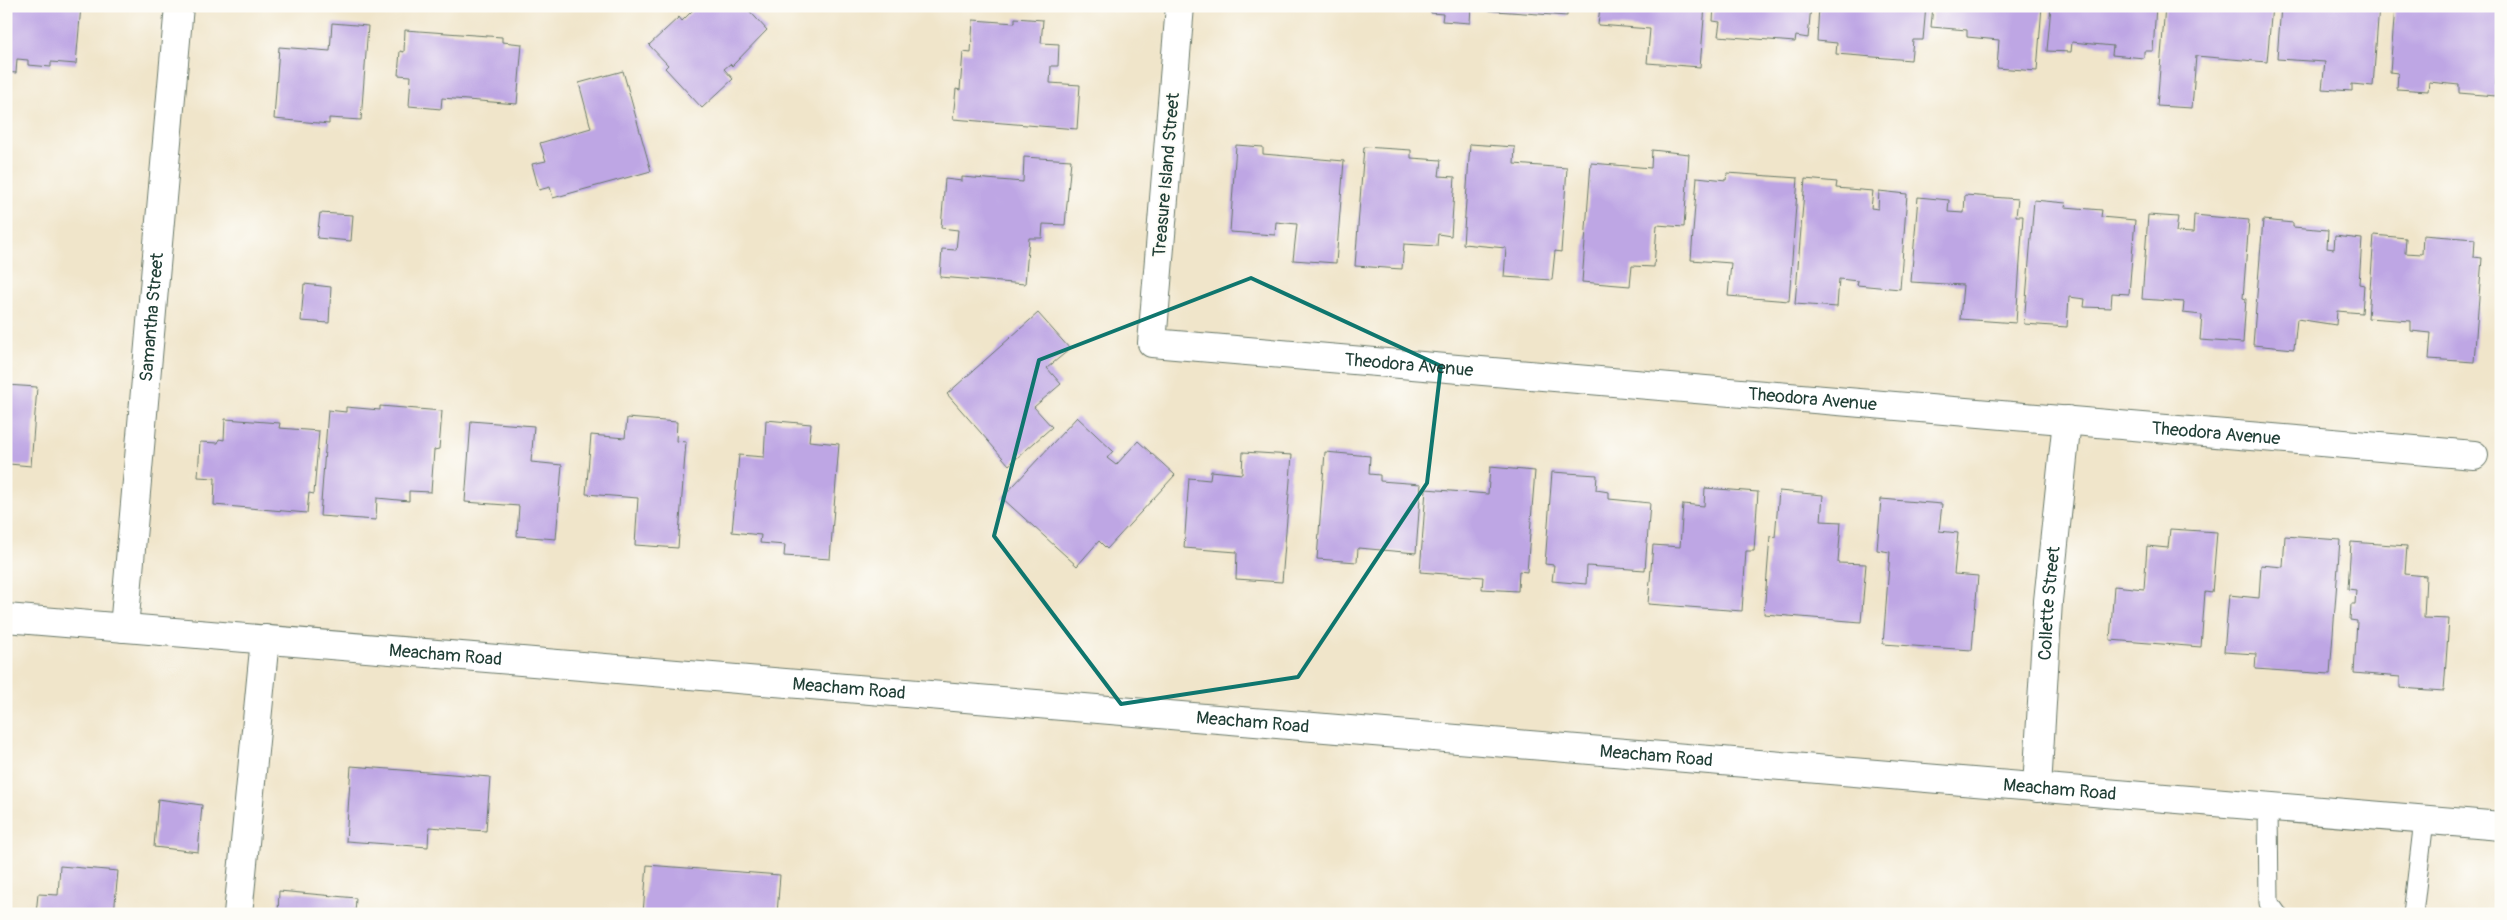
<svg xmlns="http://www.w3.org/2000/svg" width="2507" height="920" font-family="Pangolin,sans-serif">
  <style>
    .building { fill: #bea6e4 }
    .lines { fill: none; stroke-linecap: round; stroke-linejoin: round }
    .service-casing { stroke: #687868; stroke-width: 21 }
    .minor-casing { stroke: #687868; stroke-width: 30 }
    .tertiary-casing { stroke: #687868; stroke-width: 30 }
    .service { stroke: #fff; stroke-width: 19 }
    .minor { stroke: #fff; stroke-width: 28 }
    .tertiary { stroke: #fff; stroke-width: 28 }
    .marked { fill: none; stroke: #0f766e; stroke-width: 4; stroke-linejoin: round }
    .labels { text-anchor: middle; stroke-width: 4; stroke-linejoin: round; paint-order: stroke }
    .street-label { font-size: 18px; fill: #1f3d34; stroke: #fdfcf7 }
  </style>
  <rect width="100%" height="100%" fill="#fdfcf7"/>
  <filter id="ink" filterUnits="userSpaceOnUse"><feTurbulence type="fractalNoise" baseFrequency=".02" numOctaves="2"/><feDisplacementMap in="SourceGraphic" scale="10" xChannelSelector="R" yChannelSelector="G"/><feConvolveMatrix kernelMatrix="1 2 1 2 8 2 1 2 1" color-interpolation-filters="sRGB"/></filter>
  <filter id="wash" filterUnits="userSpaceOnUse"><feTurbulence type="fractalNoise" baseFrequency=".0096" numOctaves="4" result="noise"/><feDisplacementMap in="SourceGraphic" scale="20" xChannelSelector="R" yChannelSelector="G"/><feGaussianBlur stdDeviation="1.12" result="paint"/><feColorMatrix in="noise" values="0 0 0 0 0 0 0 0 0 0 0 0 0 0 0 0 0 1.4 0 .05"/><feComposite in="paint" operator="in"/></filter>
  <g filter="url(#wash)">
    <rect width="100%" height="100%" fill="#f0e5ca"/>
    <g id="blocks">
      <!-- building -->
      <g class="building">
        <path d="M 6,6 L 81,6 L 76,64 L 51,62 L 51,67 L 28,65 L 28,60 L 17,59 L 16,73 L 6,72 Z"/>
        <path d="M 697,6 L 745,6 L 767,30 L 732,66 L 730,64 L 724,69 L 733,79 L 702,108 L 665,68 L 668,65 L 649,45 L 679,17 L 682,21 Z"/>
        <path d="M 1431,6 L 1471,6 L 1470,23 L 1442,21 L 1443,14 L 1431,13 Z"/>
        <path d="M 1481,6 L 1567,6 L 1567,16 L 1481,10 Z"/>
        <path d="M 1600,6 L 1705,6 L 1700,67 L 1647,63 L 1650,29 L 1598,25 Z"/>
        <path d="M 1714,6 L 1811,6 L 1808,38 L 1796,36 L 1795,42 L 1718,36 L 1720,22 L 1713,21 Z"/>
        <path d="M 1819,6 L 1926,6 L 1923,40 L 1913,40 L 1911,60 L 1836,54 L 1837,43 L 1817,41 Z"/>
        <path d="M 1933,6 L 2042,6 L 2037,71 L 1997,68 L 1999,40 L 1967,37 L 1967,30 L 1931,27 Z"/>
        <path d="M 2051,6 L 2156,6 L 2153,51 L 2144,51 L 2144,58 L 2112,55 L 2113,46 L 2072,42 L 2071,52 L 2047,51 Z"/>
        <path d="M 2165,6 L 2272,6 L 2267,62 L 2196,56 L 2192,108 L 2157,106 Z"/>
        <path d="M 2281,6 L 2379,6 L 2373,86 L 2352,84 L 2352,91 L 2322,89 L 2325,62 L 2277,59 Z"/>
        <path d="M 2395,6 L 2501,6 L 2495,96 L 2459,93 L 2459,85 L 2429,82 L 2428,91 L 2397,89 L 2398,73 L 2390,72 Z"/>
        <path d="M 1015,18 L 1043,20 L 1041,43 L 1059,44 L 1058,66 L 1051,66 L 1050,83 L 1080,85 L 1077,129 L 953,119 L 956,89 L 960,90 L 963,52 L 971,53 L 973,20 L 1015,23 Z"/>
        <path d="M 332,23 L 368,26 L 361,120 L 329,118 L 329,124 L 274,119 L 279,47 L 330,51 Z"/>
        <path d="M 405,30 L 502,37 L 502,42 L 522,44 L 517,104 L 442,98 L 441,109 L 409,106 L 411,76 L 398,75 L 400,51 L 404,52 Z"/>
        <path d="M 623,71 L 651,171 L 553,198 L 550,187 L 539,190 L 532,164 L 546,161 L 540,143 L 591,128 L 579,83 Z"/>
        <path d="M 1470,144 L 1515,147 L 1514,164 L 1567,168 L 1561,252 L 1555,251 L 1552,280 L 1504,277 L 1506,248 L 1463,244 Z"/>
        <path d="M 1236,145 L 1263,147 L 1263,154 L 1344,161 L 1336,263 L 1293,260 L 1297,224 L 1276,222 L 1275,235 L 1230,232 Z"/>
        <path d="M 1364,147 L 1411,150 L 1411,158 L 1441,160 L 1439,176 L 1455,177 L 1451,236 L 1438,234 L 1437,246 L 1404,244 L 1402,269 L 1355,266 Z"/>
        <path d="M 1652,150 L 1689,154 L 1684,227 L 1657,225 L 1654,267 L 1632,266 L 1630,286 L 1582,282 L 1591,163 L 1651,168 Z"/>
        <path d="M 1024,157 L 1071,160 L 1065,225 L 1043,224 L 1042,238 L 1029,238 L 1025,284 L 940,277 L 942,249 L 956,250 L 958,230 L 941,228 L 945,179 L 962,181 L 962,177 L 1023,182 Z"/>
        <path d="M 1727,173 L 1798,178 L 1789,301 L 1728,296 L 1731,263 L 1691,260 L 1697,177 L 1726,180 Z"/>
        <path d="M 1805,179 L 1837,182 L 1836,188 L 1873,191 L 1871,208 L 1878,209 L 1879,191 L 1907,194 L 1900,289 L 1857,285 L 1858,281 L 1839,279 L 1837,307 L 1795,304 Z"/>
        <path d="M 1965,195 L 2018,199 L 2016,216 L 2023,216 L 2016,323 L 1960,319 L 1963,285 L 1911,282 L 1918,197 L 1949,200 L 1948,212 L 1964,213 Z"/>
        <path d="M 2034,200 L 2066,203 L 2065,207 L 2102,210 L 2101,217 L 2135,220 L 2129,294 L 2112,293 L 2111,308 L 2084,307 L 2085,299 L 2069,297 L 2067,327 L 2024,324 Z"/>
        <path d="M 320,213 L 353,215 L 351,241 L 317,238 Z"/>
        <path d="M 2148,215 L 2178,217 L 2176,232 L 2193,233 L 2194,215 L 2249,220 L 2243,298 L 2246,299 L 2243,343 L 2200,340 L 2202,315 L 2183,313 L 2184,302 L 2142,299 Z"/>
        <path d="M 2263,220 L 2293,223 L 2293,227 L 2328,230 L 2327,248 L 2334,249 L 2335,236 L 2362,239 L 2359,284 L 2364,285 L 2362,313 L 2337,311 L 2336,325 L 2297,319 L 2294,349 L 2253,345 Z"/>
        <path d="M 2374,235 L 2406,238 L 2405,253 L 2422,254 L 2423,235 L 2475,239 L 2474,257 L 2482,258 L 2474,362 L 2429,359 L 2431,333 L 2411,331 L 2411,321 L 2368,318 Z"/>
        <path d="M 304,284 L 331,287 L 329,323 L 301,321 Z"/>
        <path d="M 1038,313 L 1070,349 L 1047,368 L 1061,384 L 1034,407 L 1052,427 L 1009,465 L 947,394 Z"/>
        <path d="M 6,385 L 37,387 L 31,466 L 9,464 L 8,476 L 6,476 Z"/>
        <path d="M 380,406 L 442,411 L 439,449 L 434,450 L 431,492 L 409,491 L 409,501 L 377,498 L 376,520 L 320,516 L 328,410 L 346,412 L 346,407 L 380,410 Z"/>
        <path d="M 1077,417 L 1113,451 L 1107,458 L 1116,465 L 1138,441 L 1175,475 L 1107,549 L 1099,541 L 1077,566 L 1002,498 Z"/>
        <path d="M 627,418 L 677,422 L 676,441 L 686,442 L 678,548 L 635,545 L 638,498 L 586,494 L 591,435 L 625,438 Z"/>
        <path d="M 225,419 L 280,423 L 279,428 L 319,431 L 314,494 L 309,493 L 307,513 L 214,505 L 215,478 L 198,477 L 200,442 L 218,443 L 219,439 L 224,440 Z"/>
        <path d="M 766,420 L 811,424 L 809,441 L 839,444 L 830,559 L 784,556 L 785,545 L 760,543 L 761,535 L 732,532 L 739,455 L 764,457 Z"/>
        <path d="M 471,421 L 534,426 L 531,462 L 562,465 L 556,539 L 517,536 L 519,506 L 465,502 Z"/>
        <path d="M 1243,452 L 1292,455 L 1282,582 L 1236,579 L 1237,552 L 1184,548 L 1189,478 L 1210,480 L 1211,471 L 1242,474 Z"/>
        <path d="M 1325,452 L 1370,456 L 1369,474 L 1380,475 L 1380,481 L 1421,484 L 1416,553 L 1358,548 L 1357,562 L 1317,559 Z"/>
        <path d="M 1490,467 L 1535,471 L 1527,572 L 1519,571 L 1518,591 L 1482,589 L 1483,577 L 1420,572 L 1426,489 L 1488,494 Z"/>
        <path d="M 1552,472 L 1597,475 L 1596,490 L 1609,492 L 1609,499 L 1650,503 L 1645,570 L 1587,566 L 1586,584 L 1552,581 L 1554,565 L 1545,564 Z"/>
        <path d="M 1705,488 L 1758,492 L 1754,551 L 1746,551 L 1742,611 L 1648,604 L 1653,545 L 1680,547 L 1683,504 L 1704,506 Z"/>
        <path d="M 1779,491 L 1823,495 L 1821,521 L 1841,522 L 1838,563 L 1866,564 L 1861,622 L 1764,614 L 1770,536 L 1775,537 Z"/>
        <path d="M 1881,499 L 1942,504 L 1939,531 L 1958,533 L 1954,574 L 1978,576 L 1972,650 L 1883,644 L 1890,552 L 1877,550 Z"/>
        <path d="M 2170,529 L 2217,532 L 2212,593 L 2205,592 L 2201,647 L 2110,640 L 2114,586 L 2144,589 L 2147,546 L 2168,548 Z"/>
        <path d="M 2285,536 L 2340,540 L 2330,674 L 2255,669 L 2256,654 L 2224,652 L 2229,595 L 2259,598 L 2261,565 L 2283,567 Z"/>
        <path d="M 2351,542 L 2407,546 L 2405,574 L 2426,576 L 2424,618 L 2449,619 L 2444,691 L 2400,688 L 2400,677 L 2354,673 L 2357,621 L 2350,620 L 2351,604 L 2355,604 L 2356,590 L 2348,589 Z"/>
        <path d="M 351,766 L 490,777 L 486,831 L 429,827 L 428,847 L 346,841 Z"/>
        <path d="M 158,799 L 202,805 L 198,852 L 154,847 Z"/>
        <path d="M 647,865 L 780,875 L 777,914 L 643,913 Z"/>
        <path d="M 60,866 L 118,871 L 114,914 L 36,914 L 38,894 L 58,895 Z"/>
        <path d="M 279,891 L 356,898 L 355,914 L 278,914 Z"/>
      </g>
    </g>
  </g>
  <g filter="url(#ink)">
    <use href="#blocks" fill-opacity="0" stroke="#687868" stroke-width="1"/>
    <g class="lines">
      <defs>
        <g id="service">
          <path d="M 2268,807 L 2269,903 L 2277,914"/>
          <path d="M 2413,914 L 2424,820"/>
        </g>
        <g id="minor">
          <path id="s1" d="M 1180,6 L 1152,343 L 2474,455"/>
          <path id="s2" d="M 124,628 L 179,6"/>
          <path id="s3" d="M 2037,788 L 2048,601 L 2067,420"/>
          <path d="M 238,914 L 265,639"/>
        </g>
        <g id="tertiary">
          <path id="s4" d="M 6,618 L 2501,826"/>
        </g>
      </defs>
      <!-- service casing -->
      <use href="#service" class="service-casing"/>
      <!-- minor casing -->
      <use href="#minor" class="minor-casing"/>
      <!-- tertiary casing -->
      <use href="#tertiary" class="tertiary-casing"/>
      <!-- service -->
      <use href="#service" class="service"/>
      <!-- minor -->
      <use href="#minor" class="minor"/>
      <!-- tertiary -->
      <use href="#tertiary" class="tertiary"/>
    </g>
  </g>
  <!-- marked area -->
  <path class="marked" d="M 1251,278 L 1441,366 L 1427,483 L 1298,677 L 1121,704 L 994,536 L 1039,360 Z"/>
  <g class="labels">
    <!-- street labels -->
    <g class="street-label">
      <text transform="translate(1166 175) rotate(-85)" y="6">Treasure Island Street</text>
      <text dy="6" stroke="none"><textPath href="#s2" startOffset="312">Samantha Street</textPath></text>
      <text dy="6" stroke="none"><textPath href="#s1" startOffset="596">Theodora Avenue</textPath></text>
      <text dy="6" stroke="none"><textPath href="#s1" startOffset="1001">Theodora Avenue</textPath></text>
      <text dy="6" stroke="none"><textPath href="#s1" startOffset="1406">Theodora Avenue</textPath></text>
      <text dy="6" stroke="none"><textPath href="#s3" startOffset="185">Collette Street</textPath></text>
      <text dy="6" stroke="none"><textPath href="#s4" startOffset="441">Meacham Road</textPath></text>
      <text dy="6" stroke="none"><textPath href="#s4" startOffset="846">Meacham Road</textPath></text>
      <text dy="6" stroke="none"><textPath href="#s4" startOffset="1251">Meacham Road</textPath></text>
      <text dy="6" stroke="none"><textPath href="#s4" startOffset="1656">Meacham Road</textPath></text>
      <text dy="6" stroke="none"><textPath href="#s4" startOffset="2061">Meacham Road</textPath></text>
    </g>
  </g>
  <!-- margin -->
  <rect width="2507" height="920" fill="none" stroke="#fdfcf7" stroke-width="25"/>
</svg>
